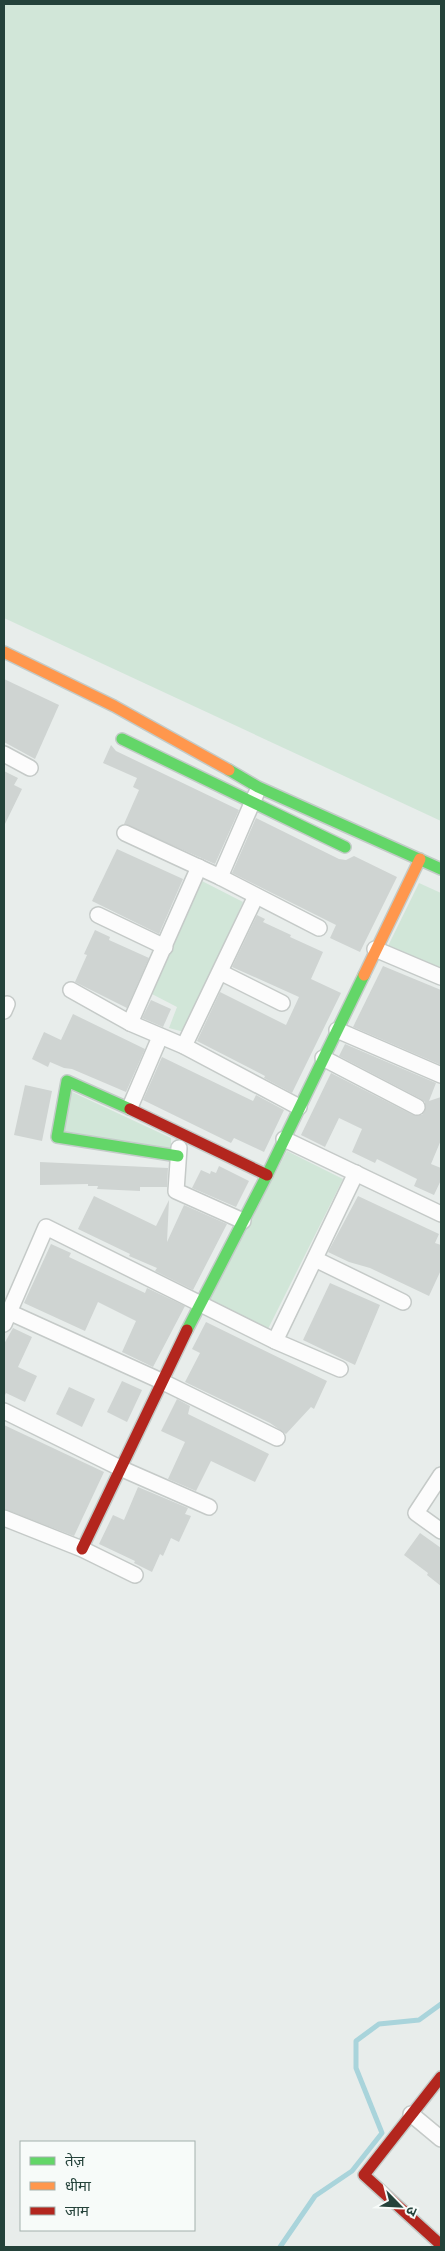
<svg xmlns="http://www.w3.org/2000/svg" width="445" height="2251" font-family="Commissioner,'Noto Sans Devanagari',sans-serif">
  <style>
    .green { fill: #d1e6d8 }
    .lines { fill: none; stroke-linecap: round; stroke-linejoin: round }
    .stream { stroke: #a9d4db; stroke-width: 5 }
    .building { fill: #cfd4d2 }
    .street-casing { stroke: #c5cac8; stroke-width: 18 }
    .fast-casing { stroke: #c3cbc8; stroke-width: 14 }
    .slow-casing { stroke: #c3cbc8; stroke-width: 14 }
    .jam-casing { stroke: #c3cbc8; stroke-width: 14 }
    .street { stroke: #fcfcfc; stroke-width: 15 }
    .fast { stroke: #63d668; stroke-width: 11 }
    .slow { stroke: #ff974d; stroke-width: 11 }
    .jam { stroke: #b3261e; stroke-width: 11 }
  </style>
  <rect width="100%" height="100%" fill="#e8edeb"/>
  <!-- green -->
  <g class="green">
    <path d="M 4,4 L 441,4 L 441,821 L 4,618 Z"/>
    <path d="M 200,880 L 243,902 L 184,1032 L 169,1028 L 177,1007 L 150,993 Z"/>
    <path d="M 419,883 L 441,893 L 441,968 L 388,946 Z"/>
    <path d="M 70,1091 L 171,1138 L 171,1149 L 63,1132 Z"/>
    <path d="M 287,1151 L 343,1179 L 268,1329 L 210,1300 Z"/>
  </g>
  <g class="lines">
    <!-- stream -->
    <path class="stream" d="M 280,2247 L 315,2196 L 352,2171 L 382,2133 L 356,2068 L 356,2041 L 379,2024 L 419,2020 L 441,2004"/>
  </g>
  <!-- building -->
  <g class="building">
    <path d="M 4,679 L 59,705 L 35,759 L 4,742 Z"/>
    <path d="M 111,745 L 116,751 L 239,810 L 215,864 L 124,824 L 139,790 L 133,787 L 137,778 L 103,763 Z"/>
    <path d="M 4,771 L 18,778 L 14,785 L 22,789 L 4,826 Z"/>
    <path d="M 256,818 L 339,859 L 346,860 L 354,856 L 397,877 L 360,952 L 330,938 L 336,925 L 232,873 Z"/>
    <path d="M 117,849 L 183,879 L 159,934 L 92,901 Z"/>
    <path d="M 257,915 L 265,919 L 263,922 L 291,935 L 290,937 L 323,952 L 311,979 L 341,993 L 292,1093 L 264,1078 L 265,1076 L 197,1041 L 220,992 L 286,1025 L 299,997 L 232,967 Z"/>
    <path d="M 95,930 L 110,937 L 109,940 L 149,958 L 127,1008 L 75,982 L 87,955 L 84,954 Z"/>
    <path d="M 383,966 L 441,990 L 441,1065 L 353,1027 Z"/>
    <path d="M 151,1000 L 171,1009 L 163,1027 L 142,1018 Z"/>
    <path d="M 73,1014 L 145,1049 L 126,1092 L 72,1069 L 64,1068 L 50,1062 L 48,1067 L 32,1059 L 44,1032 L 61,1040 Z"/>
    <path d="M 345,1044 L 436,1083 L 429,1101 L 441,1097 L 441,1140 L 431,1164 L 441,1168 L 441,1180 L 434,1195 L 414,1186 L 417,1179 L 377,1159 L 375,1163 L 352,1152 L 362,1129 L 339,1118 L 325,1147 L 301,1135 L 331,1073 L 413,1115 L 422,1115 L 425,1111 L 425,1102 L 421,1099 L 339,1056 Z"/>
    <path d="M 162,1057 L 253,1101 L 256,1095 L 284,1110 L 264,1152 L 234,1138 L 231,1143 L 143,1100 Z"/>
    <path d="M 25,1085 L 52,1091 L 42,1141 L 14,1135 Z"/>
    <path d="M 40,1162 L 168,1168 L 167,1187 L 140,1187 L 140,1191 L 97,1189 L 98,1186 L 88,1186 L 88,1184 L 40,1185 Z"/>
    <path d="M 219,1166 L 249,1181 L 236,1207 L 192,1188 L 201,1170 L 210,1174 L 211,1171 L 216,1173 Z"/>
    <path d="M 94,1196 L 156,1226 L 169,1200 L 167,1242 L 184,1205 L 227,1224 L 193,1290 L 155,1271 L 157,1268 L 129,1256 L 130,1254 L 78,1229 Z"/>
    <path d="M 358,1196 L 439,1234 L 435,1243 L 441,1245 L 441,1270 L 429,1296 L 370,1268 L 349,1262 L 328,1252 Z"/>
    <path d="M 51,1244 L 71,1253 L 69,1257 L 145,1293 L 147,1288 L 185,1306 L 153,1367 L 122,1352 L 136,1321 L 98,1302 L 85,1331 L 24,1303 Z"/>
    <path d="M 330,1283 L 380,1305 L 355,1365 L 303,1340 Z"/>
    <path d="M 206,1322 L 327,1381 L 314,1409 L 311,1407 L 286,1434 L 270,1423 L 185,1382 L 200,1353 L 192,1349 Z"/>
    <path d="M 13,1328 L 32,1337 L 18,1367 L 37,1376 L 25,1402 L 6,1393 L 4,1397 L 4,1344 Z"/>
    <path d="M 122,1381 L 142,1390 L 127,1422 L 107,1412 Z"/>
    <path d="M 69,1387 L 95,1399 L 82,1427 L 56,1414 Z"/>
    <path d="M 177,1399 L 190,1406 L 188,1414 L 269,1454 L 255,1482 L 211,1461 L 196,1491 L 168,1479 L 185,1442 L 161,1431 Z"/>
    <path d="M 4,1425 L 104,1472 L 74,1536 L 4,1509 Z"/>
    <path d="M 138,1487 L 188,1508 L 185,1514 L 191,1516 L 179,1542 L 171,1538 L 163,1556 L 160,1554 L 152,1572 L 134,1563 L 135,1561 L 99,1544 L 113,1515 L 124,1520 Z"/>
    <path d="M 420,1533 L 441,1548 L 441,1586 L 427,1575 L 428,1573 L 404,1555 Z"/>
  </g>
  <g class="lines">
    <defs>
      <g id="street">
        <path d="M 4,754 L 30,768"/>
        <path d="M 125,833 L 220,877 L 319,928"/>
        <path d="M 220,877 L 256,794"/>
        <path d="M 98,915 L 165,947"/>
        <path d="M 375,949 L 441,977"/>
        <path d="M 220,972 L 282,1003"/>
        <path d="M 71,990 L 130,1023 L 184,1046 L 299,1107"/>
        <path d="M 4,1011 L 7,1004"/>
        <path d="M 130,1023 L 199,867"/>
        <path d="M 337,1030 L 441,1075"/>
        <path d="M 184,1046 L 256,896"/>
        <path d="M 323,1058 L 417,1107"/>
        <path d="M 130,1107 L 160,1037"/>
        <path d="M 284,1139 L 441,1214"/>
        <path d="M 179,1148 L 176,1191 L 243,1221"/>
        <path d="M 315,1259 L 403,1302"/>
        <path d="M 9,1312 L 161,1381 L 277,1438"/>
        <path d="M 4,1324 L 46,1227 L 275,1341 L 340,1369"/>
        <path d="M 275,1341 L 356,1173"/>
        <path d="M 4,1411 L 120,1468 L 209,1507"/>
        <path d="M 441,1475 L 416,1513 L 441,1531"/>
        <path d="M 4,1518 L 82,1549 L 135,1575"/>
        <path d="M 411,2114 L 441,2139"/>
      </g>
      <g id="fast">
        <path d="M 122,739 L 345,847"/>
        <path d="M 229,770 L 258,787 L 441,869"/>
        <path d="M 130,1109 L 67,1081 L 57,1137 L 178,1156"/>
        <path d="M 187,1330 L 267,1175 L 364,975"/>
      </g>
      <g id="slow">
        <path d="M 4,652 L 114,706 L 229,770"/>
        <path d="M 364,975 L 420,859"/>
      </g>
      <g id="jam">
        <path d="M 130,1109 L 267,1175"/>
        <path d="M 82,1549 L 187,1330"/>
        <path d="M 441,2077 L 364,2175 L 441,2245"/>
      </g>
    </defs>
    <!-- street casing -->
    <use href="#street" class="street-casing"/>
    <!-- fast casing -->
    <use href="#fast" class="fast-casing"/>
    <!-- slow casing -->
    <use href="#slow" class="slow-casing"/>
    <!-- jam casing -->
    <use href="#jam" class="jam-casing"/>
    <!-- street -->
    <use href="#street" class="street"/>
    <!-- fast -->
    <use href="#fast" class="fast"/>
    <!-- slow -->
    <use href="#slow" class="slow"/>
    <!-- jam -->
    <use href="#jam" class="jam"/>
  </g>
  <!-- border -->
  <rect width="445" height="2251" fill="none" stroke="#24423a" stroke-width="10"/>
  <!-- legend -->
  <rect x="20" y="2141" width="175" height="90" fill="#f7fbf9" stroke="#a3b1ad"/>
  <rect x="30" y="2157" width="25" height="8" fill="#63d668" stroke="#a3b1ad"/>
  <text x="65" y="2166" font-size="15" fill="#24423a">तेज़</text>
  <rect x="30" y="2182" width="25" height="8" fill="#ff974d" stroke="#a3b1ad"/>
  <text x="65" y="2191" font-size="15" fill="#24423a">धीमा</text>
  <rect x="30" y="2207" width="25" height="8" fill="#b3261e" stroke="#a3b1ad"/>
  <text x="65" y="2216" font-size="15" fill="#24423a">जाम</text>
  <!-- north arrow -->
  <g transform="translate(400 2206) rotate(114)" stroke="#f7fbf9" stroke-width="4" paint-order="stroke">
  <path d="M0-4L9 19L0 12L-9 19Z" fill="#24423a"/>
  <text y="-8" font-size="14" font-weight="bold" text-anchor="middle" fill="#24423a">उ</text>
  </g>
</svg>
